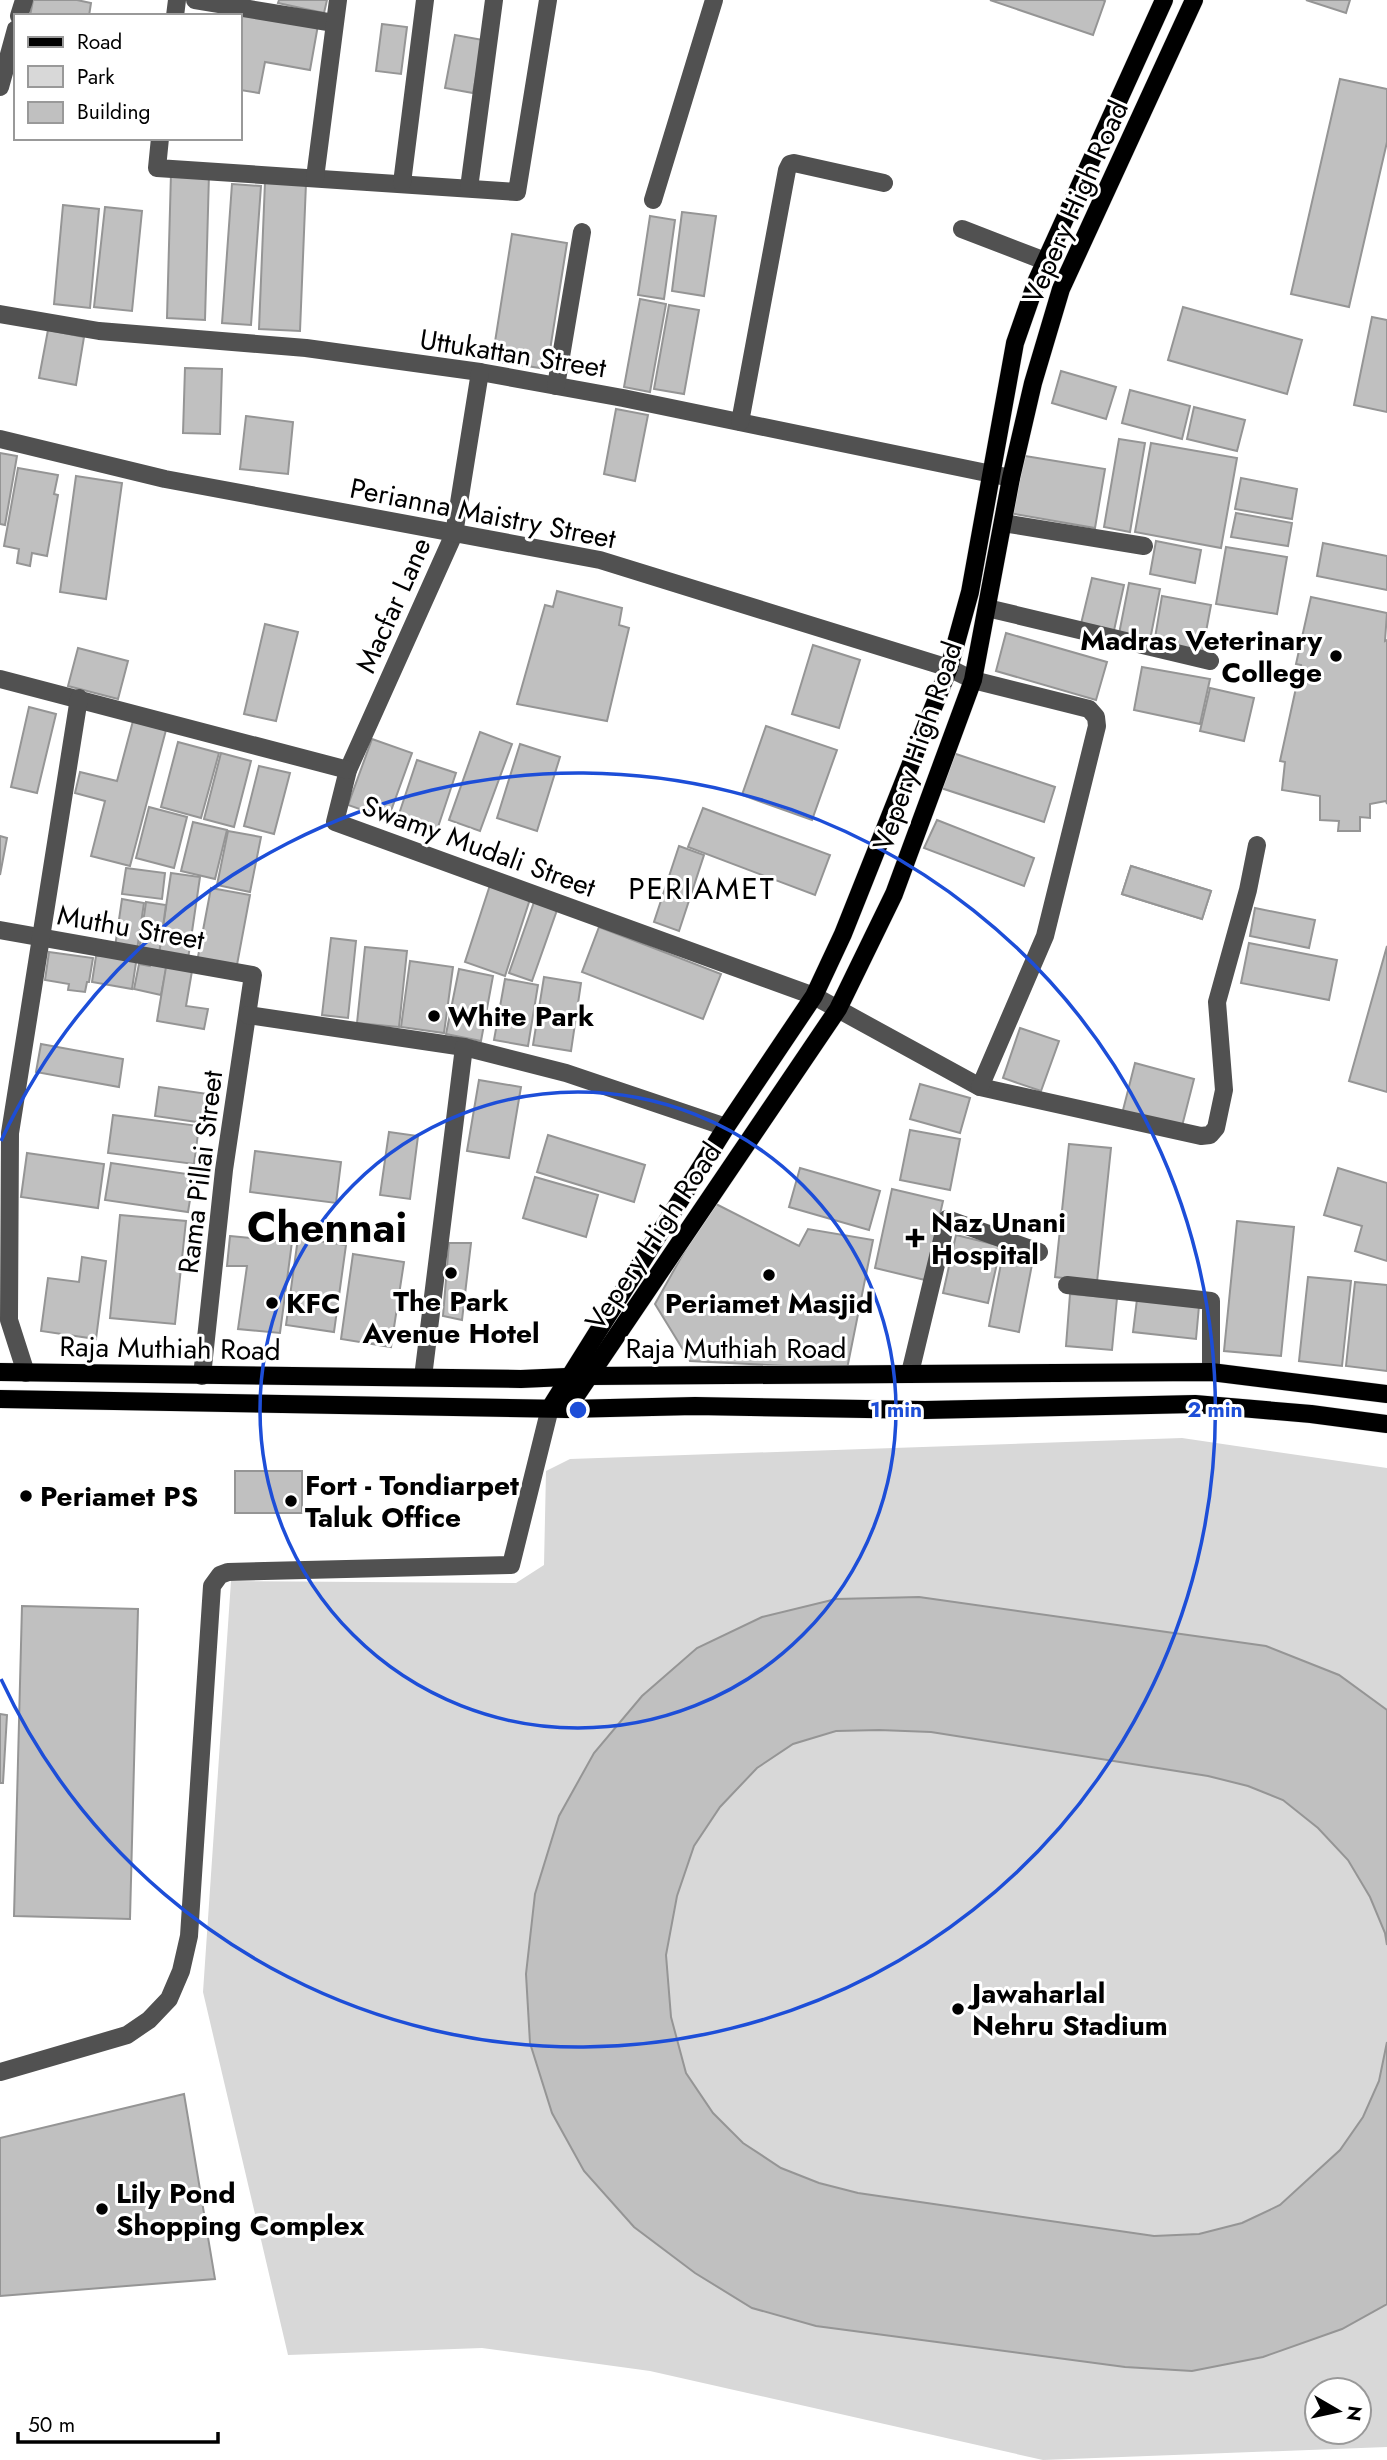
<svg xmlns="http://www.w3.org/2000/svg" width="1387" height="2460" font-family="Jost,sans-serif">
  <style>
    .green { fill: #d8d8d8; fill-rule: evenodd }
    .building { fill: #c0c0c0; stroke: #959595; stroke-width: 2 }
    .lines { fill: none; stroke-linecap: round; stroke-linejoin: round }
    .major-casing { stroke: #dbdbdb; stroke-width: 19 }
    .minor { stroke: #515151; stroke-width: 18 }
    .major { stroke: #000; stroke-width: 18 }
    .ring { fill: none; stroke: #1d4ed8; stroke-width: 3.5 }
    .poi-dot { fill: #000; stroke: #fff; stroke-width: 2.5 }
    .labels { text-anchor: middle; stroke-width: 6; stroke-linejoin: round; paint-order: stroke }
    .street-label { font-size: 28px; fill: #000; stroke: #fff }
    .poi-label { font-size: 28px; font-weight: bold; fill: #000; stroke: #fff; text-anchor: start }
    .neighbourhood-label { font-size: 30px; letter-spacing: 2px; fill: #000; stroke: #fff }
    .town-label { font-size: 42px; font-weight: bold; fill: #000; stroke: #fff }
    .centre { fill: #1d4ed8; stroke: #fff; stroke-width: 3.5 }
    .ring-label { font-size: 21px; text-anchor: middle; font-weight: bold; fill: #1d4ed8; stroke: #fff; stroke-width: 6; stroke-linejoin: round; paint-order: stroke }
  </style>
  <rect width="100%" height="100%" fill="#fff"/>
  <!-- green -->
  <path class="green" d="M 1182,1438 L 1387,1468 L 1387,2447 L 1043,2460 L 650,2371 L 482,2348 L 288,2355 L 203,1992 L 231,1581 L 516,1583 L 544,1565 L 546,1471 L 570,1459 ZM 1317,2390 L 1359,2390 L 1359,2432 L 1317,2432 Z"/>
  <!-- building -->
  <g class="building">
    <path d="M 33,0 L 77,0 L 91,3 L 89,16 L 30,16 Z"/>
    <path d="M 279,0 L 327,0 L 324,13 L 278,3 Z"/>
    <path d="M 990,0 L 1103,0 L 1105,1 L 1093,35 Z"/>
    <path d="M 1306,0 L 1350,0 L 1346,13 Z"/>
    <path d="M 222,9 L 318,25 L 310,70 L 265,62 L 259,93 L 240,90 L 240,16 L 221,16 Z"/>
    <path d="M 382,24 L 407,27 L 401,74 L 376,71 Z"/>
    <path d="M 455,35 L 483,40 L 473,93 L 445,88 Z"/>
    <path d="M 1340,79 L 1387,89 L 1387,142 L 1349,307 L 1291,294 Z"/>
    <path d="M 171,173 L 209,174 L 205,320 L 167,318 Z"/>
    <path d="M 265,182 L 306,183 L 300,331 L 259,329 Z"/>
    <path d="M 232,184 L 261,186 L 251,325 L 222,323 Z"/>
    <path d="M 63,205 L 99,209 L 90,308 L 54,304 Z"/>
    <path d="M 105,207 L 142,211 L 132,311 L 94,307 Z"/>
    <path d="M 682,212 L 716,216 L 704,296 L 672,291 Z"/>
    <path d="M 650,216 L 675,220 L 664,299 L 638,295 Z"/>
    <path d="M 512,234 L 567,243 L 547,369 L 492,361 Z"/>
    <path d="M 640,299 L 666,304 L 650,392 L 624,387 Z"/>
    <path d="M 669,305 L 699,310 L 684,394 L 654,389 Z"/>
    <path d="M 1183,307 L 1302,340 L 1287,394 L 1168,360 Z"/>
    <path d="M 1372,317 L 1387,320 L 1387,412 L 1354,405 Z"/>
    <path d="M 48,330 L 84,337 L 76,385 L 39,378 Z"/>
    <path d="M 185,368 L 222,369 L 220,434 L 183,433 Z"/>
    <path d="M 1061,371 L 1116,387 L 1106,419 L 1052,403 Z"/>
    <path d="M 1130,390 L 1190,406 L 1182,439 L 1122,423 Z"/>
    <path d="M 1194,407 L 1245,420 L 1237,451 L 1187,439 Z"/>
    <path d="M 616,409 L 648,415 L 635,481 L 604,474 Z"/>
    <path d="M 246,416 L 293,422 L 288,474 L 240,469 Z"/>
    <path d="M 1119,439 L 1145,443 L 1130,532 L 1104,527 Z"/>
    <path d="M 1151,443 L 1237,458 L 1221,548 L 1135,532 Z"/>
    <path d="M 0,453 L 17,456 L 5,525 L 0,524 Z"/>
    <path d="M 1019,455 L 1105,469 L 1095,528 L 1009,513 Z"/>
    <path d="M 18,468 L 58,475 L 54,494 L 58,495 L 47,556 L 32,553 L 30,566 L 17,563 L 19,549 L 4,546 Z"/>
    <path d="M 76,476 L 122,483 L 106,599 L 60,592 Z"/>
    <path d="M 1241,478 L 1297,489 L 1292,519 L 1235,509 Z"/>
    <path d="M 1236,513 L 1292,523 L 1288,546 L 1231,537 Z"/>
    <path d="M 1156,541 L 1201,550 L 1195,583 L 1150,574 Z"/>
    <path d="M 1323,543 L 1387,556 L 1387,590 L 1317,576 Z"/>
    <path d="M 1226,547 L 1287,557 L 1277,614 L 1216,604 Z"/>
    <path d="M 1092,578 L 1124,585 L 1113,635 L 1080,628 Z"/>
    <path d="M 1129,583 L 1160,589 L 1150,640 L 1119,634 Z"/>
    <path d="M 557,591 L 622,608 L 619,625 L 629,628 L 607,721 L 517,704 L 545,605 L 553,607 Z"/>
    <path d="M 1162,596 L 1211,605 L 1202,653 L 1154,644 Z"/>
    <path d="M 1311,597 L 1387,613 L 1385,641 L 1387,640 L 1387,804 L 1386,801 L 1370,804 L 1370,818 L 1360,817 L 1360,831 L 1338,831 L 1339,821 L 1320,820 L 1320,796 L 1282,790 L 1285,762 L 1280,761 L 1301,665 L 1296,664 Z"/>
    <path d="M 265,624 L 298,632 L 276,721 L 244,714 Z"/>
    <path d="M 1006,633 L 1107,662 L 1096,700 L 996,671 Z"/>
    <path d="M 813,645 L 860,660 L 839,728 L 792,714 Z"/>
    <path d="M 78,648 L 128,661 L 118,699 L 68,686 Z"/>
    <path d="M 1142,667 L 1210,679 L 1200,724 L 1134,710 Z"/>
    <path d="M 1210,688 L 1254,698 L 1244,741 L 1200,731 Z"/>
    <path d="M 29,707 L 56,714 L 37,793 L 11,787 Z"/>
    <path d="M 133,721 L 166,730 L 130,866 L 91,856 L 105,801 L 75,793 L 80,772 L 117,781 Z"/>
    <path d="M 766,726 L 837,750 L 812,820 L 742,795 Z"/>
    <path d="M 480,732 L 512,744 L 480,831 L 449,820 Z"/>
    <path d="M 372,739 L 412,753 L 388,819 L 348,805 Z"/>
    <path d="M 178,742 L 219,753 L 201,818 L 161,807 Z"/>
    <path d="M 520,744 L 560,757 L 537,831 L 497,818 Z"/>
    <path d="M 947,751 L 1055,787 L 1044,822 L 935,786 Z"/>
    <path d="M 221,753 L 251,761 L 234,827 L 204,819 Z"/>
    <path d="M 417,760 L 456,773 L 435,836 L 396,823 Z"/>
    <path d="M 259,766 L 290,773 L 274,834 L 244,826 Z"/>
    <path d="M 149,807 L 187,817 L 174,868 L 136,858 Z"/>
    <path d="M 703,808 L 830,855 L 815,895 L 688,847 Z"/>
    <path d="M 937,820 L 1034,858 L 1024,886 L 924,848 Z"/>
    <path d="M 193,822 L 227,830 L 215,879 L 181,871 Z"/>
    <path d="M 228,831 L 261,837 L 250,892 L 217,885 Z"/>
    <path d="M 0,836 L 7,838 L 0,875 Z"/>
    <path d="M 679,846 L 704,855 L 679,931 L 654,922 Z"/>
    <path d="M 1131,866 L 1211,891 L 1202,919 L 1122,894 Z"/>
    <path d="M 1131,866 L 1211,891 L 1202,919 L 1122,894 Z"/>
    <path d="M 126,868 L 165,873 L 162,899 L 122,894 Z"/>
    <path d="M 171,873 L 200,877 L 188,959 L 159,954 Z"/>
    <path d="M 490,885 L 530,899 L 505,976 L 465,962 Z"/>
    <path d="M 211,888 L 250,895 L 236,970 L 197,962 Z"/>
    <path d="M 122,899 L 144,903 L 137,950 L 115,947 Z"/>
    <path d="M 146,902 L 166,905 L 159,954 L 139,950 Z"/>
    <path d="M 534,902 L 557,910 L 532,981 L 509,973 Z"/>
    <path d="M 1255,908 L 1315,920 L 1309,948 L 1250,936 Z"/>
    <path d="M 599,927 L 721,974 L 703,1019 L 582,972 Z"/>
    <path d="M 331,938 L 356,941 L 348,1018 L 322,1015 Z"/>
    <path d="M 1249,943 L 1337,960 L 1329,1000 L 1241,983 Z"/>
    <path d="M 1387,946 L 1387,1092 L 1349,1081 Z"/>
    <path d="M 365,947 L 407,951 L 399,1027 L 357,1023 Z"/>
    <path d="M 49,952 L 93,958 L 89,982 L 87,982 L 85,992 L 68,990 L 69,984 L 45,980 Z"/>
    <path d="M 96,956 L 137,956 L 132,989 L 92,982 Z"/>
    <path d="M 410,961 L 453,967 L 444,1033 L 401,1027 Z"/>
    <path d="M 151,962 L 167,965 L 161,995 L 134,989 L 139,964 L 150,966 Z"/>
    <path d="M 166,967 L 192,971 L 186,1006 L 208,1009 L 204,1029 L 157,1021 Z"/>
    <path d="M 459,969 L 493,976 L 481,1041 L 446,1034 Z"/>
    <path d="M 544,977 L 581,983 L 571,1051 L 533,1045 Z"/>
    <path d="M 505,979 L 538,985 L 528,1046 L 494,1040 Z"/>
    <path d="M 1020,1028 L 1059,1041 L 1041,1091 L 1003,1078 Z"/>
    <path d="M 41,1044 L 123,1059 L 119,1087 L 36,1072 Z"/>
    <path d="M 1135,1063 L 1194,1079 L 1181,1130 L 1122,1114 Z"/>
    <path d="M 479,1080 L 521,1087 L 509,1158 L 467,1151 Z"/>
    <path d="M 920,1084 L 970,1098 L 960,1133 L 910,1119 Z"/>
    <path d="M 159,1087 L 208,1094 L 204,1123 L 155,1116 Z"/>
    <path d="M 113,1115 L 199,1126 L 194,1164 L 108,1153 Z"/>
    <path d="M 910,1130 L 960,1139 L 950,1190 L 900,1180 Z"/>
    <path d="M 389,1132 L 418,1136 L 410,1199 L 380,1195 Z"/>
    <path d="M 548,1135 L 645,1165 L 634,1202 L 537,1172 Z"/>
    <path d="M 1069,1144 L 1111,1148 L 1097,1282 L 1055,1277 Z"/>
    <path d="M 255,1151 L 341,1162 L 336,1203 L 250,1192 Z"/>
    <path d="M 27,1153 L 104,1164 L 98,1208 L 21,1197 Z"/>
    <path d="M 111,1163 L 194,1175 L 188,1212 L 105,1200 Z"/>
    <path d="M 800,1168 L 880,1191 L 869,1230 L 789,1207 Z"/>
    <path d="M 1338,1168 L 1387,1183 L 1387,1261 L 1355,1251 L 1362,1226 L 1324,1215 Z"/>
    <path d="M 535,1177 L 598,1195 L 586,1237 L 523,1218 Z"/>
    <path d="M 892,1189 L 943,1201 L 925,1280 L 875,1268 Z"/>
    <path d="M 712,1202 L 799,1246 L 808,1229 L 873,1240 L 847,1369 L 690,1361 L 655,1304 Z"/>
    <path d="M 120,1215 L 186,1221 L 175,1324 L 110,1318 Z"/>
    <path d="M 1237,1221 L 1294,1227 L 1281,1356 L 1224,1351 Z"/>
    <path d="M 956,1235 L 1001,1246 L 988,1303 L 943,1293 Z"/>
    <path d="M 230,1236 L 292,1242 L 280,1333 L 238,1329 L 247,1266 L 227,1266 Z"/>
    <path d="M 298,1238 L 346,1245 L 334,1332 L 286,1325 Z"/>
    <path d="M 449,1243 L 471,1243 L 462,1320 L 443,1316 Z"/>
    <path d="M 1004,1248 L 1034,1254 L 1019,1332 L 989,1326 Z"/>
    <path d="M 353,1254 L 404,1262 L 391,1347 L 341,1339 Z"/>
    <path d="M 82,1257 L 106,1261 L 96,1339 L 41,1331 L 48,1278 L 79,1282 Z"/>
    <path d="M 1308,1277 L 1351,1281 L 1342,1366 L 1299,1361 Z"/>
    <path d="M 1355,1282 L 1387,1285 L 1387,1371 L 1346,1366 Z"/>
    <path d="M 1070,1294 L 1117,1298 L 1112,1350 L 1066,1346 Z"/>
    <path d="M 1137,1299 L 1199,1306 L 1196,1339 L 1133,1332 Z"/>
    <rect x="235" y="1471" width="67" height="42"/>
    <path d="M 919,1597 L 1266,1646 L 1339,1675 L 1387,1710 L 1387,1945 L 1385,1933 L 1370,1897 L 1348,1860 L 1318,1828 L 1283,1800 L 1248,1786 L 1208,1776 L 931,1732 L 879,1730 L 836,1731 L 793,1744 L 757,1768 L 720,1807 L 694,1846 L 677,1896 L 666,1955 L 671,2017 L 686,2073 L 713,2113 L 743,2143 L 781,2168 L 819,2183 L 858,2193 L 1154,2236 L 1199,2234 L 1242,2223 L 1280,2205 L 1340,2150 L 1363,2117 L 1379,2081 L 1387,2042 L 1387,2304 L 1342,2329 L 1263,2357 L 1192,2371 L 1125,2367 L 816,2326 L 752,2308 L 695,2273 L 634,2227 L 584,2171 L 552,2113 L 530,2043 L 526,1974 L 535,1894 L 559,1816 L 594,1753 L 642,1696 L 697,1648 L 762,1617 L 836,1599 Z"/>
    <path d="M 22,1606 L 138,1609 L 130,1919 L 14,1916 Z"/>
    <path d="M 0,1714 L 7,1715 L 3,1783 L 0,1783 Z"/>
    <path d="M 184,2094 L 215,2279 L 0,2296 L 0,2138 Z"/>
  </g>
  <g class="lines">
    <defs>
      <g id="major">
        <path d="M 0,1372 L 521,1379 L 589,1376 L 1211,1372 L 1387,1394"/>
        <path d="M 0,1399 L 567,1409 L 695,1406 L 925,1410 L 1195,1404 L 1311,1414 L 1387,1424"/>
        <path d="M 550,1408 L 726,1127 L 814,996 L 843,934 L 949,668 L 970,592 L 1015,343 L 1037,280 L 1164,0"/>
        <path d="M 567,1409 L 838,1009 L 894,894 L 973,680 L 1011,478 L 1033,383 L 1061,289 L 1194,0"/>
      </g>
    </defs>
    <!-- major casing -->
    <use href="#major" class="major-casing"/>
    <!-- minor -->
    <g class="minor">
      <path d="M 195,0 L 334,23"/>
      <path d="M 19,16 L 24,0"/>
      <path d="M 175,16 L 177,0"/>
      <path d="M 0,87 L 16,29"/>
      <path d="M 160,138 L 157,168 L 517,192 L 548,0"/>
      <path d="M 315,178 L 338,0"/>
      <path d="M 402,183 L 425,0"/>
      <path d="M 469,188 L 494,0"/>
      <path d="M 653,200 L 714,0"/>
      <path d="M 962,229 L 1045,261"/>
      <path d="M 0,314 L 99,331 L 306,348 L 480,372 L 623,398 L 1011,478"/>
      <path d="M 480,372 L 454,534 L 348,770 L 335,822 L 814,996 L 980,1087 L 1201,1136 L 1210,1135 L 1216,1128 L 1224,1090 L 1217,1002 L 1248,890 L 1257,845"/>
      <path d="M 556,386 L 582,232"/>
      <path d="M 740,422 L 787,170 L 790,164 L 794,163 L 884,183"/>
      <path d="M 0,439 L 165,479 L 600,560 L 949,668 L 973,680 L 1089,709 L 1096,717 L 1097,726 L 1045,936 L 980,1087"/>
      <path d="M 1003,523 L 1144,546"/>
      <path d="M 987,608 L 1210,661"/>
      <path d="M 0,679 L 348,770"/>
      <path d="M 0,930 L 253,975 L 224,1170 L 202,1376"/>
      <path d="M 248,1015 L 464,1047 L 566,1073 L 726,1127"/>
      <path d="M 1067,1285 L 1211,1301 L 1211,1372"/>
      <path d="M 26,1373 L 9,1320 L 10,1133 L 79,698"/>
      <path d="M 910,1373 L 947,1219 L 1039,1252"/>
      <path d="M 423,1377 L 464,1047"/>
      <path d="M 0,2072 L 127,2035 L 149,2020 L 169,1999 L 181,1971 L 189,1936 L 212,1586 L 220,1575 L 228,1572 L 511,1565 L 550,1408"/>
    </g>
    <!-- major -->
    <use href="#major" class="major"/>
  </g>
  <!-- distance rings -->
  <g class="ring">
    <circle cx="578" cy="1410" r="318"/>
    <path d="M1 1141A637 637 0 1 1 1 1679"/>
  </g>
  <!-- markers -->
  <g class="poi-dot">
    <circle cx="1336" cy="656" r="7"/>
    <circle cx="434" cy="1016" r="7"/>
    <path d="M911.5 1227.5h7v7h7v7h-7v7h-7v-7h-7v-7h7z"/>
    <circle cx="451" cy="1273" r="7"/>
    <circle cx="769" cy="1275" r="7"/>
    <circle cx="272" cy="1303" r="7"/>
    <circle cx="26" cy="1496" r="7"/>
    <circle cx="291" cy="1501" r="7"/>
    <circle cx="958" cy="2009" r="7"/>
    <circle cx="102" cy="2209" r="7"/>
  </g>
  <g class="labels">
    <!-- street labels -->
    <g class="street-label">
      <text transform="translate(1075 202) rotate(-66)" y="10">Vepery High Road</text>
      <text transform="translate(513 353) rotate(9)" y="10">Uttukattan Street</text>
      <text transform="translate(483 513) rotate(11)" y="10">Perianna Maistry Street</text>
      <text transform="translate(393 605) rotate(-66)" y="10">Macfar Lane</text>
      <text transform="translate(917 746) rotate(-71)" y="10">Vepery High Road</text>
      <text transform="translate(479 846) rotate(20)" y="10">Swamy Mudali Street</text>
      <text transform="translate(131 927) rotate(10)" y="10">Muthu Street</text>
      <text transform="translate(200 1172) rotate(-83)" y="10">Rama Pillai Street</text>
      <text transform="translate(653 1236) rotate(-56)" y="10">Vepery High Road</text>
      <text transform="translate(170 1348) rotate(1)" y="10">Raja Muthiah Road</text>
      <text x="736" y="1358">Raja Muthiah Road</text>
    </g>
    <!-- poi labels -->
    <g class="poi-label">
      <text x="1322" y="650" text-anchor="end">Madras Veterinary<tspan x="1322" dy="32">College</tspan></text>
      <text x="448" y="1026">White Park</text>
      <text x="931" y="1232">Naz Unani<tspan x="931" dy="32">Hospital</tspan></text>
      <text x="451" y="1311" text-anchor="middle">The Park<tspan x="451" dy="32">Avenue Hotel</tspan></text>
      <text x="286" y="1313">KFC</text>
      <text x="769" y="1313" text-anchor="middle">Periamet Masjid</text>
      <text x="305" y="1495">Fort - Tondiarpet<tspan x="305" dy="32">Taluk Office</tspan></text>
      <text x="40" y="1506">Periamet PS</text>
      <text x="972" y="2003">Jawaharlal<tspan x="972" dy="32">Nehru Stadium</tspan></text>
      <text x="116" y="2203">Lily Pond<tspan x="116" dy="32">Shopping Complex</tspan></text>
    </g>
    <!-- neighbourhood labels -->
    <g class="neighbourhood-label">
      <text x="702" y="899">PERIAMET</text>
    </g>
    <!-- town labels -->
    <g class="town-label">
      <text x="327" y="1242">Chennai</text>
    </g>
  </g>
  <circle cx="578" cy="1410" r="10" class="centre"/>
  <g class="ring-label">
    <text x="896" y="1417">1 min</text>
    <text x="1215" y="1417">2 min</text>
  </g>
  <!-- legend -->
  <rect x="14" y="14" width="228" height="126" fill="#ffffff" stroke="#999999" stroke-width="2"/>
  <rect x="28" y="37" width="35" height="10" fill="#000000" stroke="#999999" stroke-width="2"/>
  <text x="77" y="49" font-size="21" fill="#000000">Road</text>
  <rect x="28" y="66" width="35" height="21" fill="#d8d8d8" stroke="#999999" stroke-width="2"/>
  <text x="77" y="84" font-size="21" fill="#000000">Park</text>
  <rect x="28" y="102" width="35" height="21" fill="#c0c0c0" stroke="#999999" stroke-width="2"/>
  <text x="77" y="119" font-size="21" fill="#000000">Building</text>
  <!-- north arrow -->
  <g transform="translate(1338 2411) rotate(99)"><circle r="33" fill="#ffffff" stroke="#999999" stroke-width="2"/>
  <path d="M0-5L12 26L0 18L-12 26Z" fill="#000000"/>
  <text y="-10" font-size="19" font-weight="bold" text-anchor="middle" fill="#000000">N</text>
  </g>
  <!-- scale -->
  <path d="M18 2432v10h200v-10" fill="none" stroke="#000000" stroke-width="3.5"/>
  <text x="28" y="2432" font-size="21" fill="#000000" stroke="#ffffff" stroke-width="5" paint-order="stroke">50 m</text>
</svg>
